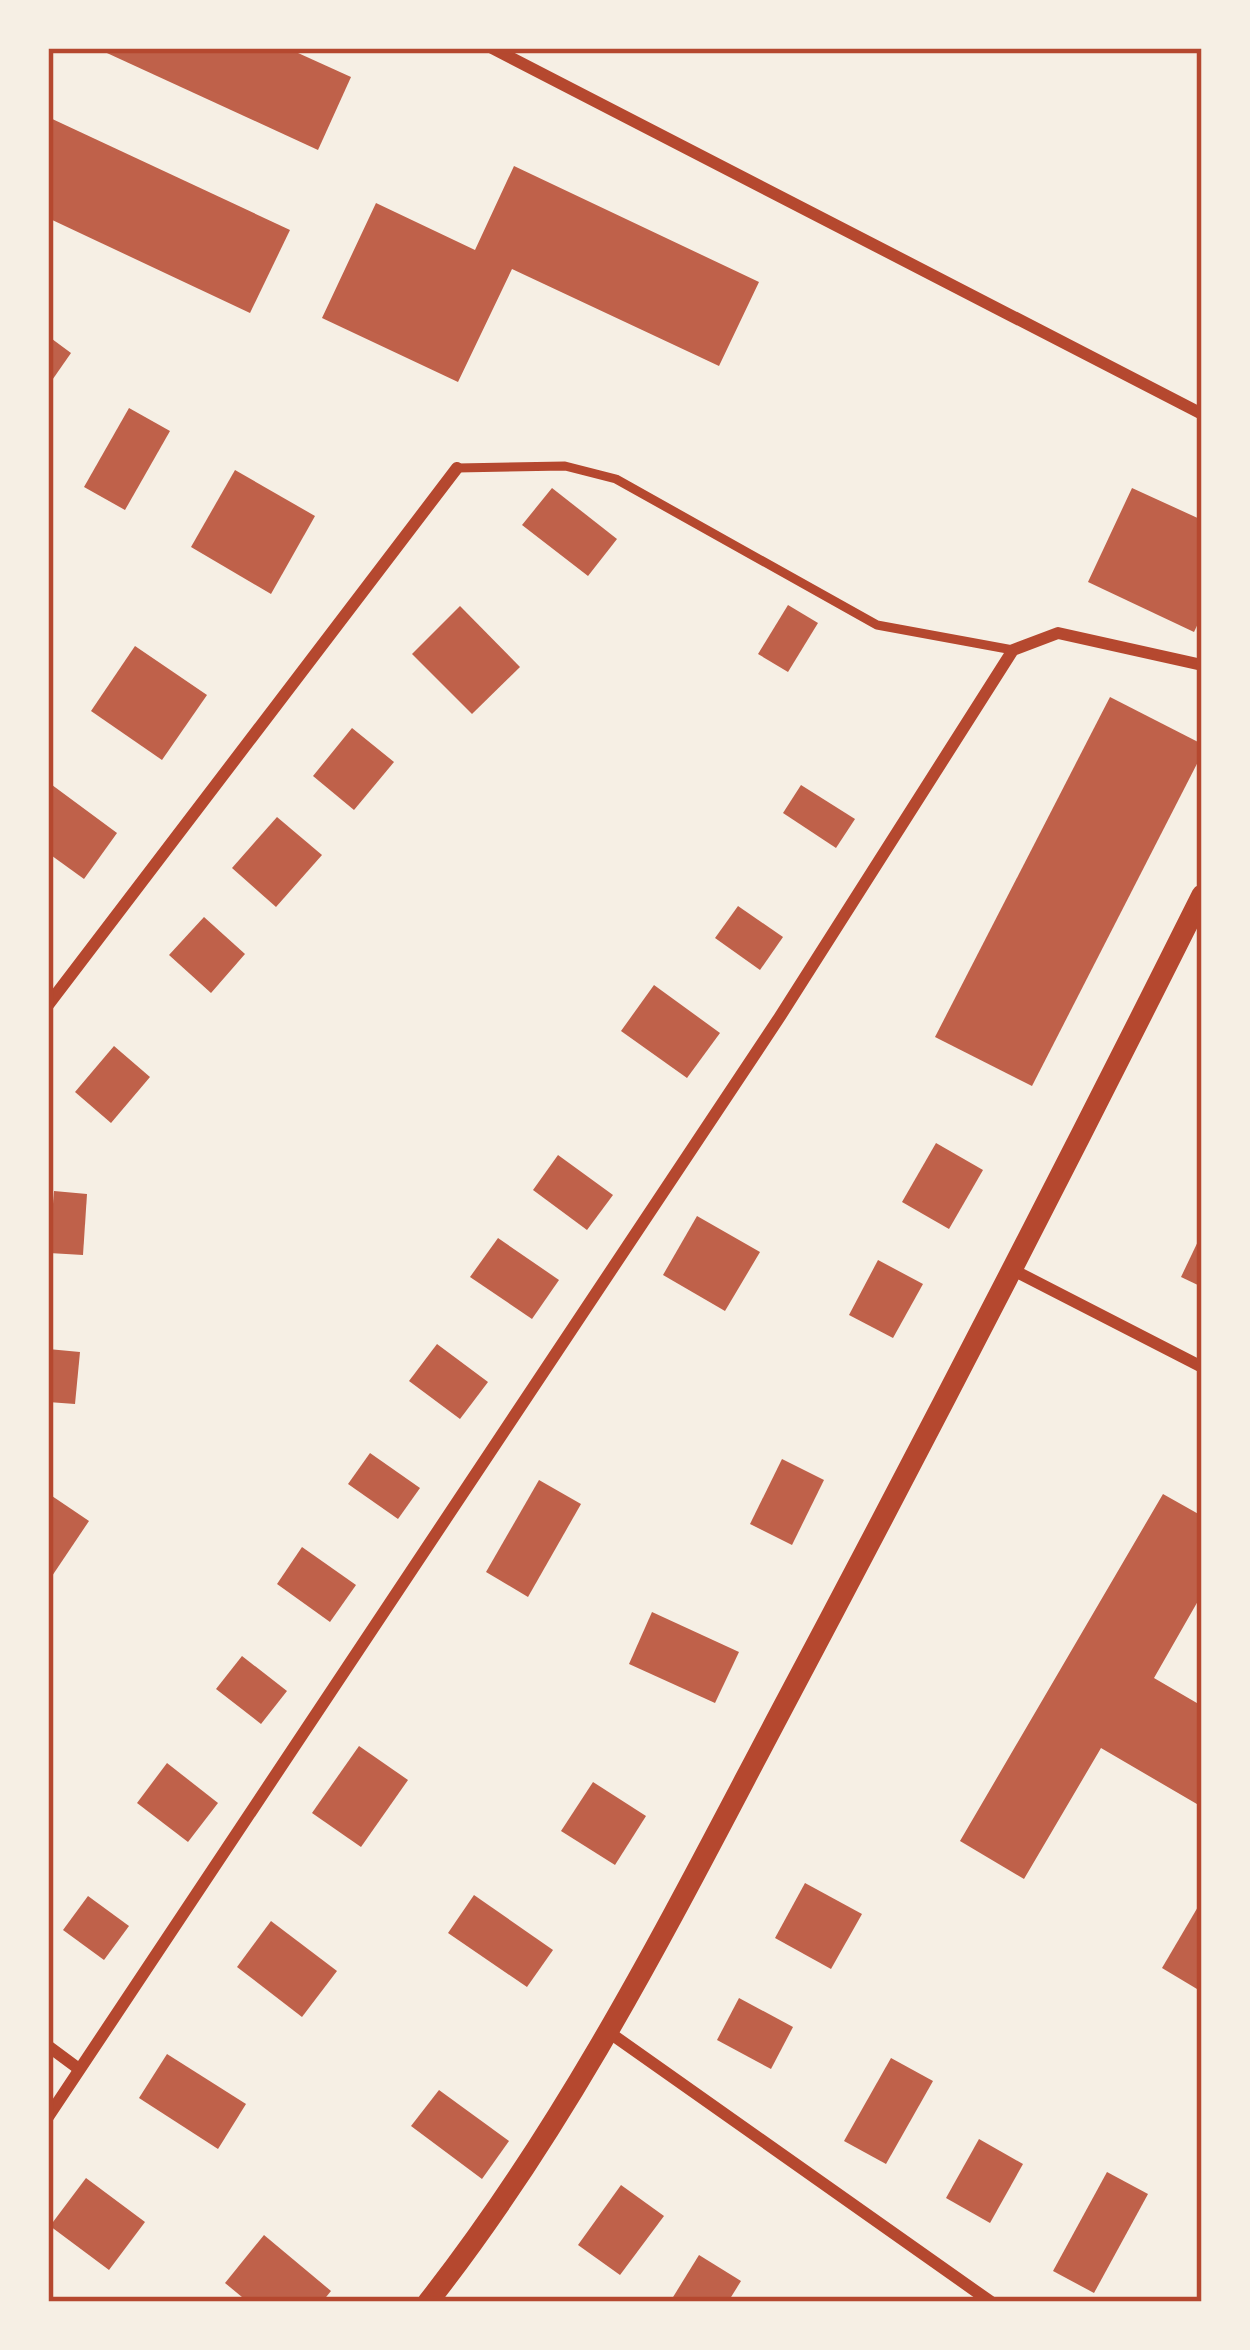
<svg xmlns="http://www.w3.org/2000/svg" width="1250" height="2350" font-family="'Sofia Sans Condensed',sans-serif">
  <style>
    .building { fill: #bf614a }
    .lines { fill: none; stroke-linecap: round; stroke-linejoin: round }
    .service { stroke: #b5482f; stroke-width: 9 }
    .minor { stroke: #b5482f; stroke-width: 12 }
    .tertiary { stroke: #b5482f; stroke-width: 21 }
    .neatline { fill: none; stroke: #b5482f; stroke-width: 4.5 }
  </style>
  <rect width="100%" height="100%" fill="#f6efe4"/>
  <!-- building -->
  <g class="building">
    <path d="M 96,48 L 287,48 L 351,77 L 318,150 Z"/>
    <path d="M 48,117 L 290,230 L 250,313 L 48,218 Z"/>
    <path d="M 514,166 L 759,282 L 719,366 L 512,269 L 458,382 L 322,318 L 376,203 L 475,250 Z"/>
    <path d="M 48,336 L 71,353 L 48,386 Z"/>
    <path d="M 129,408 L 170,431 L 125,510 L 84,487 Z"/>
    <path d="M 235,470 L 315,516 L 271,594 L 191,547 Z"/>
    <path d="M 552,488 L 617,539 L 588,576 L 522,525 Z"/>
    <path d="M 1132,488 L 1202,520 L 1202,615 L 1194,632 L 1088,582 Z"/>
    <path d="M 788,605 L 818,623 L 788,672 L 758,654 Z"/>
    <path d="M 460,606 L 520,667 L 472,714 L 412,654 Z"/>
    <path d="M 135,646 L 207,695 L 162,760 L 91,711 Z"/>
    <path d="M 1110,697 L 1202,744 L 1202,754 L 1032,1086 L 935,1037 Z"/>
    <path d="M 352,728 L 394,762 L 354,810 L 313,776 Z"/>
    <path d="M 48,782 L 117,833 L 84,879 L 48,853 Z"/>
    <path d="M 801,785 L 855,819 L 836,848 L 783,813 Z"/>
    <path d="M 277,817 L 322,855 L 276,907 L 232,868 Z"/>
    <path d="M 738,906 L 783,937 L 760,970 L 715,938 Z"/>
    <path d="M 204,917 L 245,954 L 211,993 L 169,955 Z"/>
    <path d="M 654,985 L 720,1033 L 687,1078 L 621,1031 Z"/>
    <path d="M 114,1046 L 150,1077 L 111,1123 L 75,1092 Z"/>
    <path d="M 936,1143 L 983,1170 L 949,1229 L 902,1202 Z"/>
    <path d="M 558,1155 L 613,1195 L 587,1230 L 533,1190 Z"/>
    <path d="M 54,1191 L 87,1194 L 83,1255 L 49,1253 Z"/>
    <path d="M 697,1216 L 760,1252 L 725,1311 L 663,1275 Z"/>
    <path d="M 1202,1233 L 1202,1287 L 1181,1277 Z"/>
    <path d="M 498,1238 L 559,1280 L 532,1319 L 470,1277 Z"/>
    <path d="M 878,1260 L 923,1284 L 893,1338 L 849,1315 Z"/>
    <path d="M 437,1344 L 488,1382 L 460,1419 L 409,1381 Z"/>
    <path d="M 48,1349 L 80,1352 L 75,1404 L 48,1402 Z"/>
    <path d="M 370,1453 L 420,1488 L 398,1519 L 348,1484 Z"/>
    <path d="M 782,1459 L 824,1480 L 792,1545 L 750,1524 Z"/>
    <path d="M 539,1480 L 581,1504 L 528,1597 L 486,1572 Z"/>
    <path d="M 1163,1494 L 1202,1516 L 1202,1594 L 1154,1678 L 1202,1706 L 1202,1807 L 1101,1748 L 1024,1879 L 960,1841 Z"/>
    <path d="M 52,1496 L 89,1521 L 48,1582 L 48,1502 Z"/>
    <path d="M 302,1547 L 356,1585 L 330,1622 L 277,1584 Z"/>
    <path d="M 652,1612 L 739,1652 L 715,1703 L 629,1664 Z"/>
    <path d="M 242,1656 L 287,1691 L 261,1724 L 216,1689 Z"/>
    <path d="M 359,1746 L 408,1780 L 361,1847 L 312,1813 Z"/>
    <path d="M 167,1763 L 218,1803 L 188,1842 L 137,1803 Z"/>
    <path d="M 593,1782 L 646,1816 L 615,1865 L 561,1831 Z"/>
    <path d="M 805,1883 L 862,1914 L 831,1969 L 775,1938 Z"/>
    <path d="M 474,1895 L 553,1950 L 527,1987 L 448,1933 Z"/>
    <path d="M 88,1896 L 129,1926 L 104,1960 L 63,1930 Z"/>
    <path d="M 1202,1900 L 1202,1992 L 1162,1968 Z"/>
    <path d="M 271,1921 L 337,1971 L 302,2017 L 237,1967 Z"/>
    <path d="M 739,1998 L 793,2027 L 771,2069 L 717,2040 Z"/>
    <path d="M 167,2054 L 246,2104 L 218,2149 L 139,2098 Z"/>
    <path d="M 891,2058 L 933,2081 L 886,2164 L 844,2141 Z"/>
    <path d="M 439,2090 L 509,2141 L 482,2179 L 411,2126 Z"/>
    <path d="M 979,2139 L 1023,2164 L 990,2223 L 946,2198 Z"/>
    <path d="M 1107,2172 L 1148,2194 L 1094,2293 L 1053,2271 Z"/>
    <path d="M 86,2178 L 145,2222 L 109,2270 L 50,2226 Z"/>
    <path d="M 621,2185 L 664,2216 L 620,2275 L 578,2245 Z"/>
    <path d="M 264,2235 L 331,2291 L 322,2302 L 248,2302 L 225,2283 Z"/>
    <path d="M 699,2255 L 741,2281 L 728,2302 L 670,2302 Z"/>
  </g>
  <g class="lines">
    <!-- service -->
    <path class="service" d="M 457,468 L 565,466 L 616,479 L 877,625 L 1013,650"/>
    <!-- minor -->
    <g class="minor">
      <path d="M 492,48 L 1202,414"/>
      <path d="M 48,1005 L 457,468"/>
      <path d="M 1015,1271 L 1202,1367"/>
      <path d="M 610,2033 L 991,2302"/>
      <path d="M 48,2046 L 79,2069"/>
      <path d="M 48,2117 L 779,1018 L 1013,650 L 1058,633 L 1202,665"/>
    </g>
    <!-- tertiary -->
    <path class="tertiary" d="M 428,2302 C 571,2120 673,1915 781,1711 C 925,1440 1065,1169 1202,895"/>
  </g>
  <!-- border -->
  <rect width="1250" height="2350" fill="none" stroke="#f6efe4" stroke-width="102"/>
  <rect x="51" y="51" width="1148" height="2248" class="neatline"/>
</svg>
